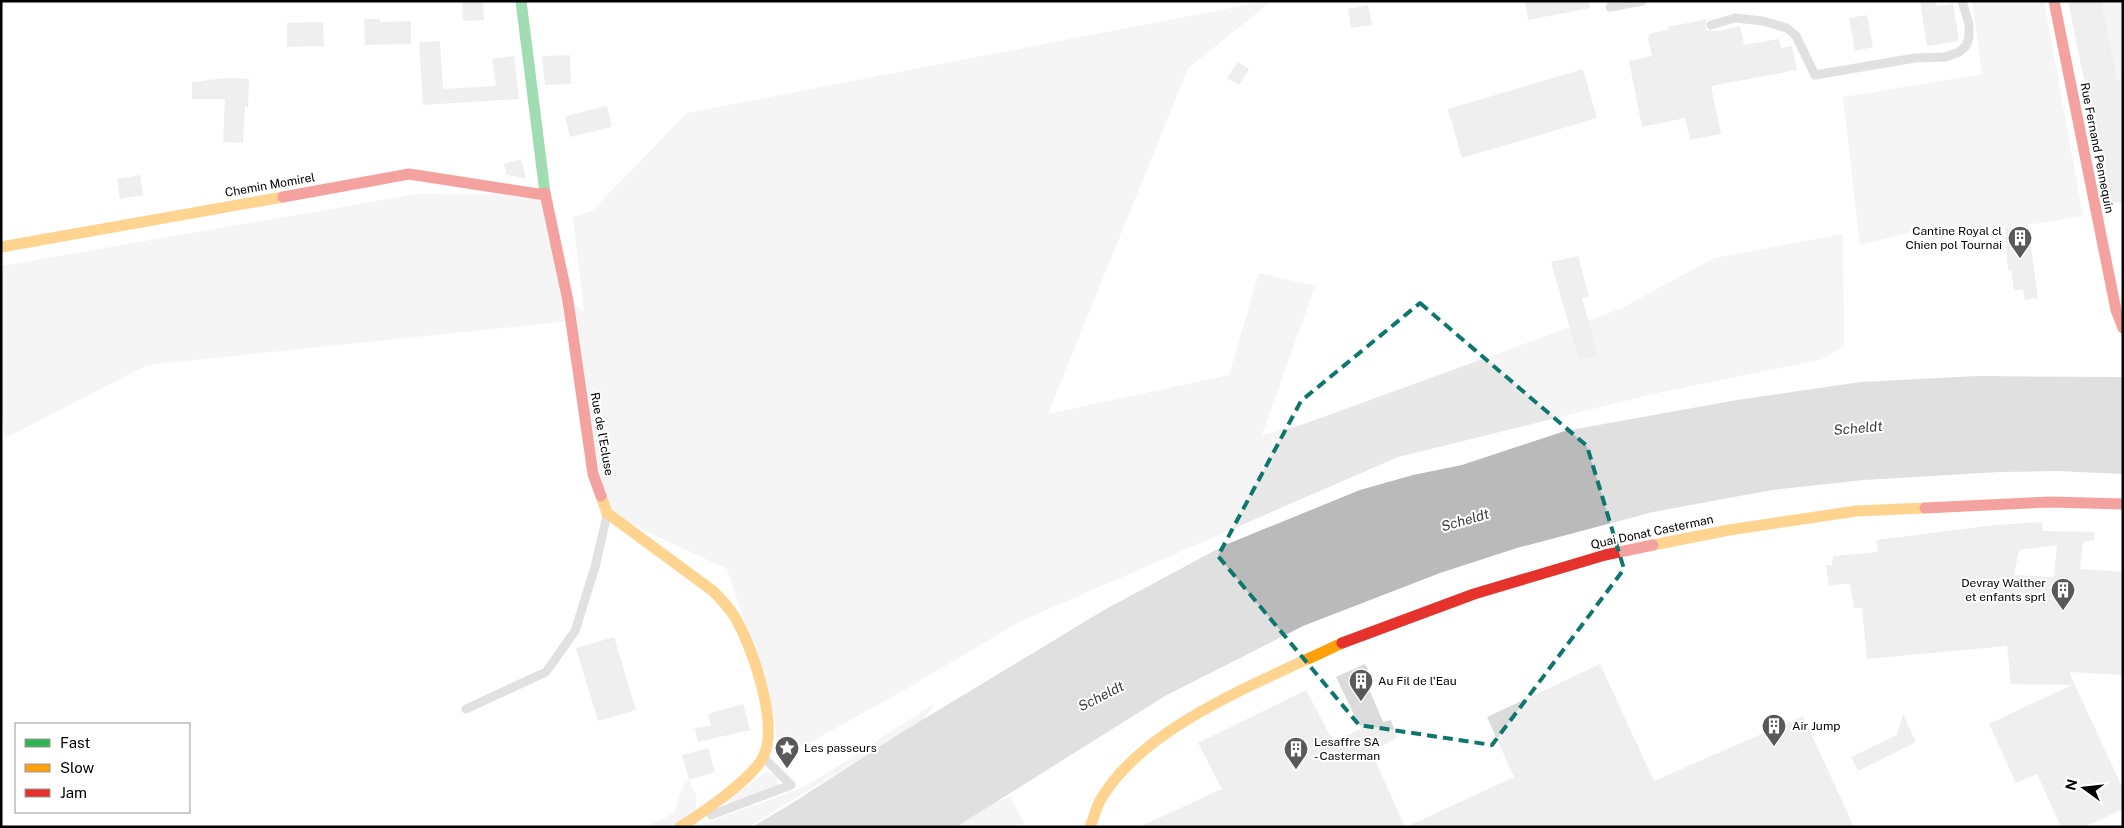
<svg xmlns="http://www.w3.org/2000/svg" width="2124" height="828" font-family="'Public Sans',sans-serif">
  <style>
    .green { fill: #e8e8e8 }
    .water { fill: #bababa }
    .building { fill: #dbdbdb; fill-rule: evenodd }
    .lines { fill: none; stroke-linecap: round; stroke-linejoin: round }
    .lane { stroke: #bdbdbd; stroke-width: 9 }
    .fast { stroke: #30b455; stroke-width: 11 }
    .slow { stroke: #ff9f0a; stroke-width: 11 }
    .jam { stroke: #e5322d; stroke-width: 11 }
    .marked { fill: none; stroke: #0f766e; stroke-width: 4; stroke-dasharray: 10 6; stroke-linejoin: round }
    .labels { text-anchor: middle; stroke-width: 4; stroke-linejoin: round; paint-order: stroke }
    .street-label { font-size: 12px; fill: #000; stroke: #fff }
    .poi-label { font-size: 12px; fill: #000; stroke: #fff; text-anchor: start }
    .water-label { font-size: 14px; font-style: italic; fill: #3d3d3d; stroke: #fff }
  </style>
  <rect width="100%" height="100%" fill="#fff"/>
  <!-- green -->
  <g class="green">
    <path d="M 1267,1 L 1272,1 L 1188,68 L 1048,414 L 1229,375 L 1259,273 L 1315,286 L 1262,435 L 1301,425 L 1620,309 L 1714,258 L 1843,234 L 1844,346 L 1820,360 L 1662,392 L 1398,457 L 1019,622 L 901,692 L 809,743 L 778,751 L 773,709 L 727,569 L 607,513 L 568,301 L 584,312 L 573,217 L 592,211 L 687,113 Z"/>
    <path d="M 1972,1 L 2044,1 L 2083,216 L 1927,241 L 1912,232 L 1860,245 L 1843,97 L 1982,74 Z"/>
    <path d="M 2099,1 L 2123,1 L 2123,176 Z"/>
    <path d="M 417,194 L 545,195 L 570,321 L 147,365 L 6,438 L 1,417 L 1,266 Z"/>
    <path d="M 935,703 L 923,720 L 749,827 L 646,827 L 674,813 L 685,781 L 689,780 L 697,798 L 694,819 L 700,825 L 799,789 L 829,772 Z"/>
    <path d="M 768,771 L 777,778 L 778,785 L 740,802 L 723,803 Z"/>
    <path d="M 1010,797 L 1024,823 L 1020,827 L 956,827 L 993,803 Z"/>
  </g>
  <!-- water -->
  <path class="water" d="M 1977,376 L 2123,377 L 2123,474 L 2057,471 L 1999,472 L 1864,480 L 1772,490 L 1653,512 L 1517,548 L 1440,573 L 1303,626 L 1165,696 L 956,827 L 752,827 L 794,802 L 899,734 L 1104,610 L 1225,545 L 1360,490 L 1413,475 L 1462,465 L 1565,431 L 1737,400 L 1861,382 Z"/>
  <!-- building -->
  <g class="building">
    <path d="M 462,1 L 483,1 L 484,20 L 463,21 Z"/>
    <path d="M 1525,1 L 1589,1 L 1590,8 L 1528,20 Z"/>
    <path d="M 1920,1 L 1935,1 L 1936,6 L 1953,4 L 1959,41 L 1927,46 Z"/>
    <path d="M 2068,1 L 2101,1 L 2117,80 L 2123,79 L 2123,202 L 2109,204 Z"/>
    <path d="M 1368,5 L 1372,25 L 1351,28 L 1348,9 Z"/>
    <path d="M 1867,15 L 1873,47 L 1855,51 L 1849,18 Z"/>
    <path d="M 1714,18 L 1706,21 L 1705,26 L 1707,30 L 1719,31 L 1740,26 L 1744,45 L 1779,39 L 1781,48 L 1792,46 L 1797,70 L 1711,86 L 1721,134 L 1690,140 L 1685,118 L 1642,127 L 1629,61 L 1652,56 L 1648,38 L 1651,33 L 1668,30 L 1667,27 Z"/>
    <path d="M 364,19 L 380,19 L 380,22 L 411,21 L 411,44 L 365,45 Z"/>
    <path d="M 323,22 L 324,46 L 287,47 L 287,23 Z"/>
    <path d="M 440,41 L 443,89 L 496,86 L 492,59 L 514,56 L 519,99 L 423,105 L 419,42 Z"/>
    <path d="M 570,55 L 571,84 L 545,85 L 542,56 Z"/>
    <path d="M 1238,62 L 1249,69 L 1239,85 L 1227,78 Z"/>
    <path d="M 1583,69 L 1597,118 L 1462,158 L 1448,109 Z"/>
    <path d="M 226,78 L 249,79 L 248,107 L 245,106 L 243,143 L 223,142 L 225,99 L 192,99 L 192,82 Z"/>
    <path d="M 607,106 L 612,127 L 570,137 L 565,116 Z"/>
    <path d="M 521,159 L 526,178 L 507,175 L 504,164 Z"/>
    <path d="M 140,175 L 143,195 L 120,199 L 117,179 Z"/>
    <path d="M 2028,225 L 2038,298 L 2025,300 L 2023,289 L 2014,291 L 2011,270 L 2008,270 L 2005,228 Z"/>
    <path d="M 1578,256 L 1589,296 L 1582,298 L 1598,355 L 1579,360 L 1551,262 Z"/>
    <path d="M 2042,522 L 2043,531 L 2094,532 L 2094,540 L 2083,542 L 2080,569 L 2123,572 L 2123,675 L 2069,672 L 2123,789 L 2123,809 L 2084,827 L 2061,827 L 2037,774 L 2016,783 L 1989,724 L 2072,685 L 2011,684 L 2007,646 L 1867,659 L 1862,608 L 1854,608 L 1850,583 L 1829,586 L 1826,565 L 1832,565 L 1833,556 L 1878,552 L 1876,540 L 1995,525 ZM 2057,545 L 2054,577 L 2014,575 L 2019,550 Z"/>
    <path d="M 614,637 L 636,710 L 598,721 L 576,648 Z"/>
    <path d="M 1365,664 L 1372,678 L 1367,684 L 1383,722 L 1391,720 L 1397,738 L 1371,751 L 1405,827 L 1139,827 L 1222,789 L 1198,743 L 1306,690 L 1333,741 L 1361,729 L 1336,677 Z"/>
    <path d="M 1600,664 L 1654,781 L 1803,716 L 1854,827 L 1406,827 L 1514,777 L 1487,717 Z"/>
    <path d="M 743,704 L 750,730 L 698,742 L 695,728 L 711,726 L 708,714 Z"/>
    <path d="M 1903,714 L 1916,742 L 1858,771 L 1851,757 L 1897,735 Z"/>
    <path d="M 708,748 L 715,772 L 689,780 L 682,755 Z"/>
  </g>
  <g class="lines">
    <!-- lane -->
    <g class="lane">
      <path d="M 1610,7 L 1642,1"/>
      <path d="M 1711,25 L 1735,18 L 1763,21 L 1787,28 L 1796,36 L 1815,75 L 1915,58 L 1945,57 L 1959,52 L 1966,46 L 1969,38 L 1969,24 L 1962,1"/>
      <path d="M 466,709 L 546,672 L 575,631 L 595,567 L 607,515"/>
      <path d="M 711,815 L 791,785 L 764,758"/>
    </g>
    <!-- fast -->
    <path class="fast" d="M 521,1 L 545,193"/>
    <!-- slow -->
    <g class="slow">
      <path d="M 1,247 L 283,197"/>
      <path d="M 601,496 L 607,513 L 713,591 C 721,599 729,608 735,617 C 752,647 781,727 762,759 C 749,781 702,813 680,827"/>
      <path d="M 1653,545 L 1729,530 L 1856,511 L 1925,508"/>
      <path d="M 1090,827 C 1094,818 1096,807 1101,799 C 1145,724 1266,680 1342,643"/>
    </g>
    <!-- jam -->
    <g class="jam">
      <path d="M 2054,1 L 2116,310 L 2123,328"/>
      <path d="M 545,193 L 568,301 L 593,474 L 601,496"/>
      <path d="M 283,197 L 409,174 L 545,195"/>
      <path d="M 1925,508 L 2050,502 L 2123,504"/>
      <path d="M 1342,643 L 1474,594 L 1605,555 L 1653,545"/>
    </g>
  </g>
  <!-- marked area -->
  <path d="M0 0H2124V828H0ZM 1420,303 L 1587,446 L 1624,569 L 1492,745 L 1359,725 L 1218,556 L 1301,401 Z" fill="#fff" fill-opacity=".55" fill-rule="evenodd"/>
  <path class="marked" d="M 1420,303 L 1587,446 L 1624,569 L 1492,745 L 1359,725 L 1218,556 L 1301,401 Z"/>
  <!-- icons -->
  <defs>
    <symbol id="building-pin" viewBox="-11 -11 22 30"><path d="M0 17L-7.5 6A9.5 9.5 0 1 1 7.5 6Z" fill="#595959" stroke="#fff"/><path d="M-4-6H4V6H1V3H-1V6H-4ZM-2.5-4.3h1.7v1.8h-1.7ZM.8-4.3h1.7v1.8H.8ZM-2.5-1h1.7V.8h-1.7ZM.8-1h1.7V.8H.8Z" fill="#fff"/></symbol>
    <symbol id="sight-pin" viewBox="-11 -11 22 30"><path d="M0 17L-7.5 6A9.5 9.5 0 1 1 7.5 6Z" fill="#595959" stroke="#fff"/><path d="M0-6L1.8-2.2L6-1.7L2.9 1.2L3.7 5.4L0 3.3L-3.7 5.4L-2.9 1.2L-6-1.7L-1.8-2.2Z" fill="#fff"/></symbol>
  </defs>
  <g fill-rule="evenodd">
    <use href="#building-pin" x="2006" y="224" width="28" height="38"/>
    <use href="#building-pin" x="2049" y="576" width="28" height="38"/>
    <use href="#building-pin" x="1347" y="667" width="28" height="38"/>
    <use href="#building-pin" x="1760" y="712" width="28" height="38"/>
    <use href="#sight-pin" x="773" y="734" width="28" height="38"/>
    <use href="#building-pin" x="1282" y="735" width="28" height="38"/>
  </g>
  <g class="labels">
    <!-- street labels -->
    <g class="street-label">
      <text transform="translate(2097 148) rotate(79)" y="4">Rue Fernand Pennequin</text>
      <text transform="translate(270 185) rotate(-10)" y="4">Chemin Momirel</text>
      <text transform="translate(602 434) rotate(80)" y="4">Rue de l'Ecluse</text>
      <text transform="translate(1652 532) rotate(-12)" y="4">Quai Donat Casterman</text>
    </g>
    <!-- poi labels -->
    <g class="poi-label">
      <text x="2002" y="235" text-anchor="end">Cantine Royal cl<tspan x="2002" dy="14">Chien pol Tournai</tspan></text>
      <text x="2046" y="587" text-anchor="end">Devray Walther<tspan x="2046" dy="14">et enfants sprl</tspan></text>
      <text x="1378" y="685">Au Fil de l'Eau</text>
      <text x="1792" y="730">Air Jump</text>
      <text x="1314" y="746">Lesaffre SA<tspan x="1314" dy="14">- Casterman</tspan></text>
      <text x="804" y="752">Les passeurs</text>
    </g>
    <!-- water labels -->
    <g class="water-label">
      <text transform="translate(1858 428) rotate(-5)" y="5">Scheldt</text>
      <text transform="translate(1465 520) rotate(-16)" y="5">Scheldt</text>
      <text transform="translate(1101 696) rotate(-27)" y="5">Scheldt</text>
    </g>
  </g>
  <!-- border -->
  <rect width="2124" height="828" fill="none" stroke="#000000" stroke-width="5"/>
  <!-- legend -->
  <rect x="15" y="723" width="175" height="90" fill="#ffffff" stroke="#999999"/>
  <rect x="25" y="739" width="25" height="8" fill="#30b455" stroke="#999999"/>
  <text x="60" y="748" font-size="15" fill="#000000">Fast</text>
  <rect x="25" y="764" width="25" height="8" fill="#ff9f0a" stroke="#999999"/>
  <text x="60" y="773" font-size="15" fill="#000000">Slow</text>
  <rect x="25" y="789" width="25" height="8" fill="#e5322d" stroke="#999999"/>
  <text x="60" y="798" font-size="15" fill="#000000">Jam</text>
  <!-- north arrow -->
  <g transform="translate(2084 788) rotate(285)" stroke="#ffffff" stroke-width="4" paint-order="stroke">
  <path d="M0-4L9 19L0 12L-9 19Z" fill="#000000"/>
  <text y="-8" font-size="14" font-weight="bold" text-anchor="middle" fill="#000000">N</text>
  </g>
</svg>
